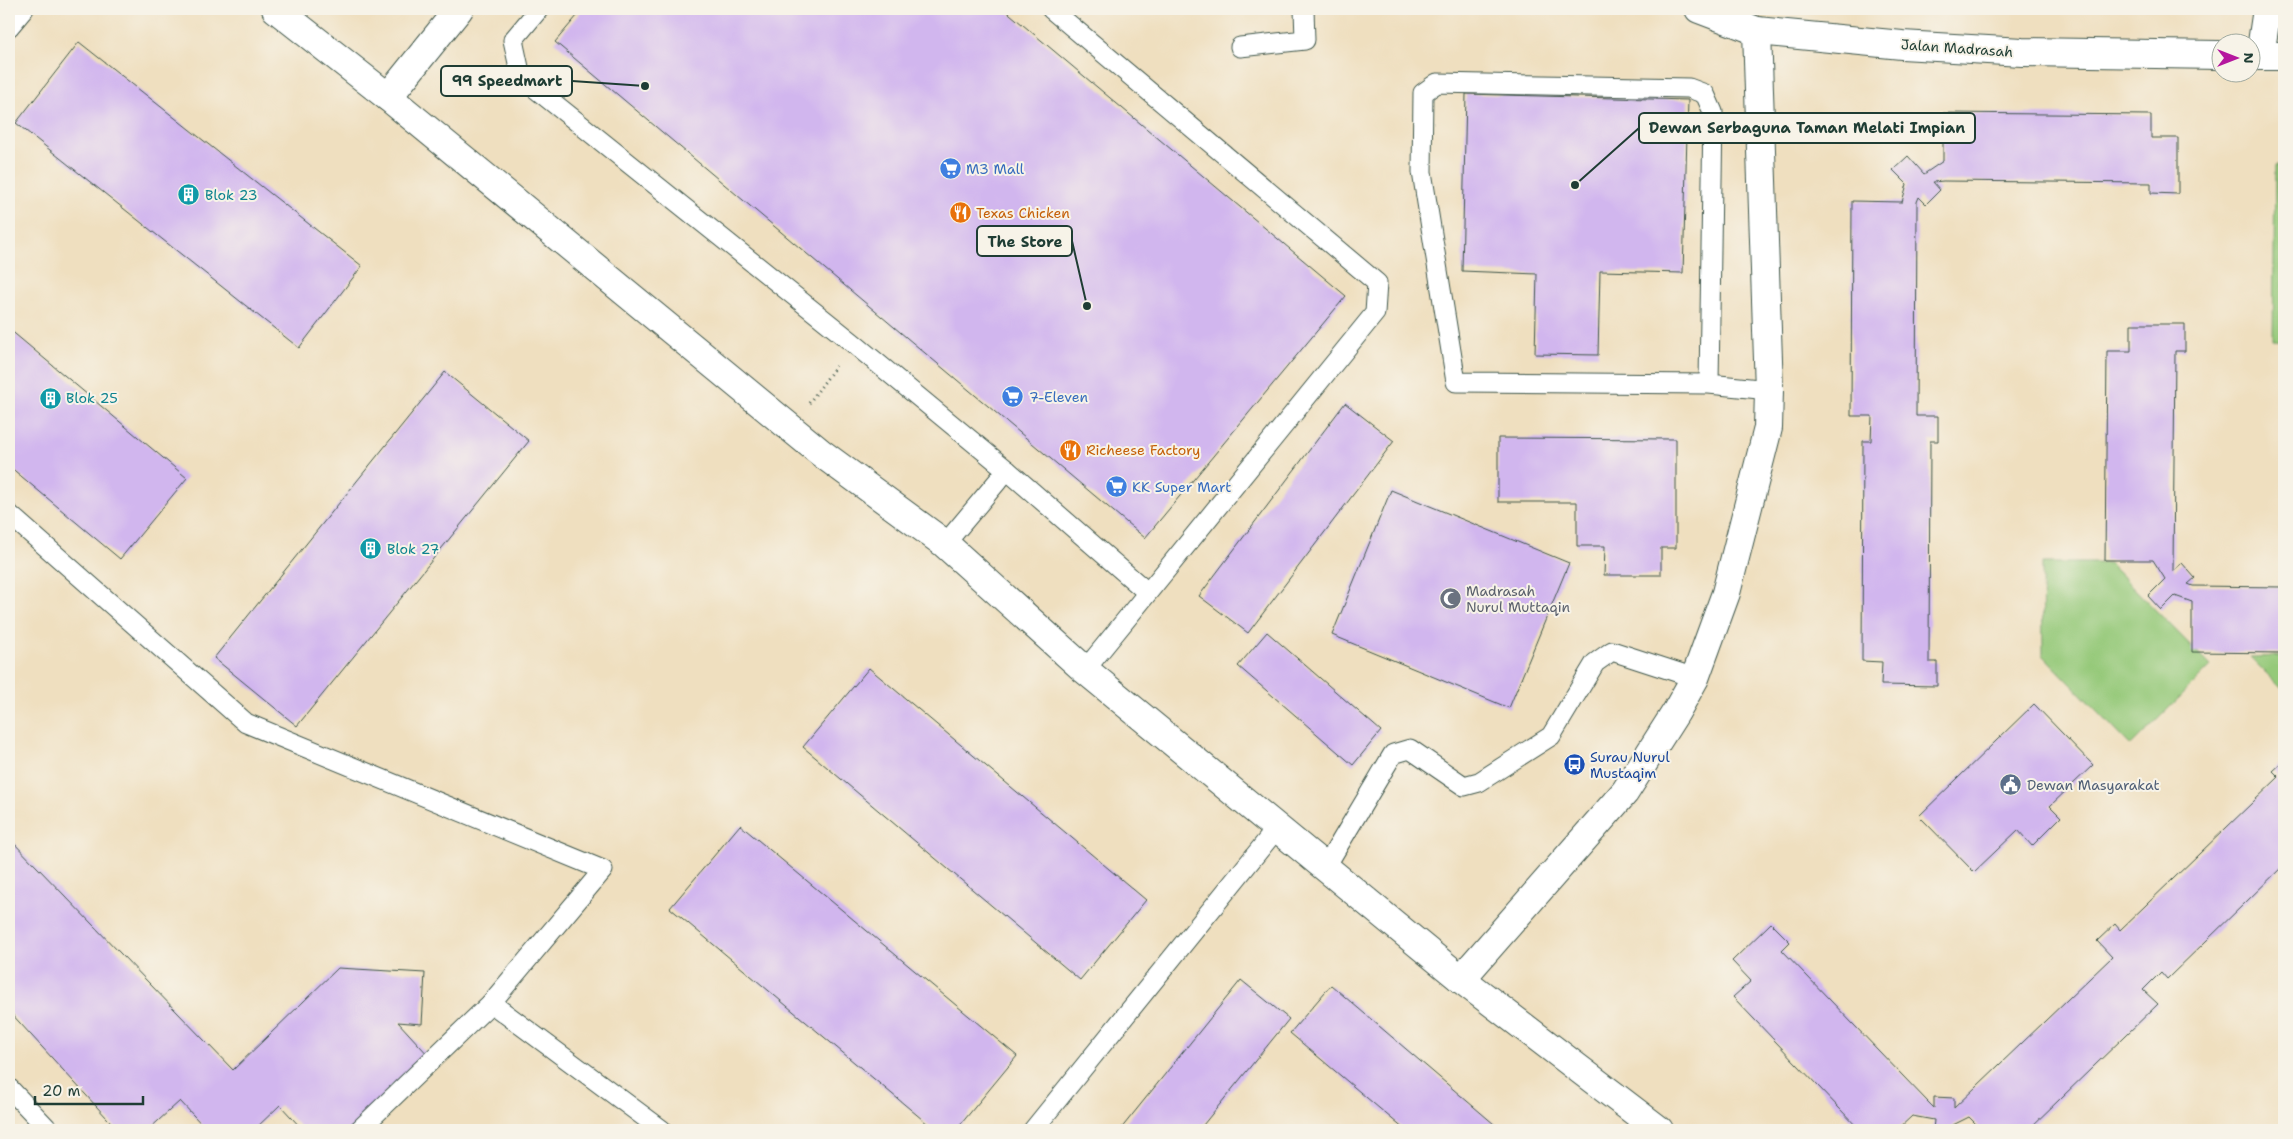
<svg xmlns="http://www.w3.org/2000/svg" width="2293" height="1139" font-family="'Shantell Sans',sans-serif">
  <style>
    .green { fill: #95c979; stroke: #5a8356 }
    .building { fill: #d1b6ee }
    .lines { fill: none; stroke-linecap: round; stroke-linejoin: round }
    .service-casing { stroke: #3e5549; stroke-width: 21 }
    .minor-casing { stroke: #3e5549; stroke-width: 30 }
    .path { stroke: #3e5549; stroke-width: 3; stroke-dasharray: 1 4; stroke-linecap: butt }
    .service { stroke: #fff; stroke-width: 19 }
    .minor { stroke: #fff; stroke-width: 28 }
    .labels { text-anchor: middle; stroke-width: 4; stroke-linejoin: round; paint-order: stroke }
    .street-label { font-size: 14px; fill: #1f3d34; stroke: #f7f3e8 }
    .shop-label { font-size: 14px; fill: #366cbe; stroke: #f7f3e8; text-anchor: start }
    .culture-label { font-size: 14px; fill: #0d838f; stroke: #f7f3e8; text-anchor: start }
    .food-label { font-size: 14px; fill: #c56008; stroke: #f7f3e8; text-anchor: start }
    .worship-label { font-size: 14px; fill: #5b616d; stroke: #f7f3e8; text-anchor: start }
    .transit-label { font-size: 14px; fill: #164399; stroke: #f7f3e8; text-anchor: start }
    .service-label { font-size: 14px; fill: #4e5e75; stroke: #f7f3e8; text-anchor: start }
    .leader { fill: none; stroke: #1f3d34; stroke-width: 2 }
    .callout-dot { fill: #1f3d34; stroke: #f7f3e8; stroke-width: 2 }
    .callout { fill: #f7f3e8; stroke: #1f3d34; stroke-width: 2 }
    .callout-label { font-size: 15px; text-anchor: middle; font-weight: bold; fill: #1f3d34 }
  </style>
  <rect width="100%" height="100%" fill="#f7f3e8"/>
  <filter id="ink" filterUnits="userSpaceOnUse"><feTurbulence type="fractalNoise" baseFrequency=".02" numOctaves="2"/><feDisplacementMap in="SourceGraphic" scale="10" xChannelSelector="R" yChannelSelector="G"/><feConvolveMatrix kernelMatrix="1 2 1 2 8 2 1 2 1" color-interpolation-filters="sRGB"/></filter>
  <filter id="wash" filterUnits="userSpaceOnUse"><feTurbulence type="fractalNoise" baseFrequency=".0096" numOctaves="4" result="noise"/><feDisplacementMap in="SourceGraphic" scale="20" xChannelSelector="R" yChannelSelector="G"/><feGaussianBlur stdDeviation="1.12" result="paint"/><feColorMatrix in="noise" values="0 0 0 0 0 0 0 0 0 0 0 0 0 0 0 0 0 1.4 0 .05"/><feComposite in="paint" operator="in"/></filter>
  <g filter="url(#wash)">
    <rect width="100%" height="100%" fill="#efdfbf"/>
    <!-- green -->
    <g class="green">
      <path d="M 2275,166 L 2284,166 L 2284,341 L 2273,340 Z"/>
      <path d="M 2042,563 L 2109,563 L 2211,666 L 2131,746 L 2043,655 Z"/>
      <path d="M 2284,656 L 2284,691 L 2250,657 Z"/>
    </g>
    <g id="blocks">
      <!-- building -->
      <g class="building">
        <path d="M 583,9 L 1004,9 L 1346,296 L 1145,538 L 555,42 Z"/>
        <path d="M 1982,9 L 2018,9 L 2018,11 L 1982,10 Z"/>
        <path d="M 79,42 L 362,266 L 299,348 L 16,123 Z"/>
        <path d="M 1466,94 L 1688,100 L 1683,273 L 1600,271 L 1598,355 L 1535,354 L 1537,274 L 1462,271 Z"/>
        <path d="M 1943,113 L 2151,115 L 2151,138 L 2178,138 L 2178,194 L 2151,193 L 2151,183 L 1943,181 L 1933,182 L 1940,190 L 1926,204 L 1919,197 L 1917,202 L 1916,416 L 1938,416 L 1938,441 L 1930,441 L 1929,662 L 1937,662 L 1937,686 L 1881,685 L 1882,662 L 1862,661 L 1863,441 L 1871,441 L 1872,416 L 1851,416 L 1852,201 L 1902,202 L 1907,184 L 1893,170 L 1908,156 L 1924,174 L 1943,161 Z"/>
        <path d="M 2131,324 L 2185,324 L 2185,351 L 2175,351 L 2173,571 L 2182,563 L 2195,578 L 2188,584 L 2193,586 L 2284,587 L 2284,653 L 2192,652 L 2192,602 L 2175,596 L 2161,610 L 2148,596 L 2165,579 L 2153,560 L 2105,560 L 2107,351 L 2131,351 Z"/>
        <path d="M 9,329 L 187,478 L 120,559 L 9,466 Z"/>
        <path d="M 445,372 L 529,441 L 297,726 L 214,658 Z"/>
        <path d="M 1345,403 L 1394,441 L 1248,633 L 1199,596 Z"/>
        <path d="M 1498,438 L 1676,439 L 1676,548 L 1661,548 L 1661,575 L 1604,575 L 1605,546 L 1577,546 L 1577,502 L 1498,502 Z"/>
        <path d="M 1391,490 L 1569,563 L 1509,708 L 1332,635 Z"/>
        <path d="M 1267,632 L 1381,731 L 1353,765 L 1238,666 Z"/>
        <path d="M 869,668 L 1146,900 L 1080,980 L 803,747 Z"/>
        <path d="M 2034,704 L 2093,765 L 2050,806 L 2061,817 L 2032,846 L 2018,830 L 1974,872 L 1919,816 Z"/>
        <path d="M 2284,761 L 2284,865 L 2167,979 L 2161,972 L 2143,990 L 2158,1004 L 2028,1130 L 1982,1130 L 1969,1117 L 1953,1125 L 1953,1130 L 1933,1130 L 1934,1120 L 1912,1116 L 1897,1130 L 1860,1130 L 1733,997 L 1751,981 L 1732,961 L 1771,923 L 1790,942 L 1782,950 L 1927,1101 L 1934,1108 L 1934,1097 L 1954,1098 L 1954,1108 L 2112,957 L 2097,941 L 2115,924 L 2120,930 L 2279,777 L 2273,771 Z"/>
        <path d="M 740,825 L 1017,1056 L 956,1130 L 935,1130 L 670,908 Z"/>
        <path d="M 9,838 L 233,1070 L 338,968 L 425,973 L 422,1024 L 398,1022 L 430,1057 L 352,1130 L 303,1130 L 280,1105 L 254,1130 L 207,1130 L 180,1101 L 148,1130 L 118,1130 L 9,1011 Z"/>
        <path d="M 1241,980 L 1289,1019 L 1199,1130 L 1120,1130 Z"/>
        <path d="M 1331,985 L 1501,1130 L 1405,1130 L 1290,1033 Z"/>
      </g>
    </g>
  </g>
  <g filter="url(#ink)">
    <use href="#blocks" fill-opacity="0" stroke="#3e5549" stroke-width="1"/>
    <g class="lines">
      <defs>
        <g id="service">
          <path d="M 539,9 L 513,40 L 521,77 L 853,343 L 1007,470 L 1147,592"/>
          <path d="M 1051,9 L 1377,283 L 1375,313 L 1085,670"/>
          <path d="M 9,27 L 24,9"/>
          <path d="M 1240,47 L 1305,40 L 1304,9"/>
          <path d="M 1709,384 L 1713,112 L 1705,94 L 1689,88 L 1437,83 L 1423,93 L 1422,172 L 1456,382 L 1709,384 L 1769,390"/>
          <path d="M 9,514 L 246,723 L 603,870 L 491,1003 L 359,1130"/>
          <path d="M 945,544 L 1007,470"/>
          <path d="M 1325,868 L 1393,754 L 1410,749 L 1464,786 L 1479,782 L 1551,736 L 1595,663 L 1612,651 L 1695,678"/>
          <path d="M 491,1003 L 662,1130"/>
          <path d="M 9,1088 L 49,1130"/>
          <path d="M 1033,1130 L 1277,828"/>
        </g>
        <g id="minor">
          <path d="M 276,9 L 388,97 L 821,453 L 945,544 L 1085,670 L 1461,979 L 1659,1130"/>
          <path d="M 1699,9 L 1757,31 L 1902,45 L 2022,52 L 2220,55"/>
          <path d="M 2250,56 L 2284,56"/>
          <path d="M 2260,56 L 2267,9"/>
          <path d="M 388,97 L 459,9"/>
          <path d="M 1461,979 L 1625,792 L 1676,712 L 1695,678 L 1726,593 L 1768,428 L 1769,390 L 1757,31"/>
        </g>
      </defs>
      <!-- service casing -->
      <use href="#service" class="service-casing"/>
      <!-- minor casing -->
      <use href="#minor" class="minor-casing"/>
      <!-- path -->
      <path class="path" d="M 809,403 L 836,366"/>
      <!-- service -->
      <use href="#service" class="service"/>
      <!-- minor -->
      <use href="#minor" class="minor"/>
    </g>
  </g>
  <!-- icons -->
  <defs>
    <symbol id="supermarket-disc" viewBox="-11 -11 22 22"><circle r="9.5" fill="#3f7fe0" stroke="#f7f3e8"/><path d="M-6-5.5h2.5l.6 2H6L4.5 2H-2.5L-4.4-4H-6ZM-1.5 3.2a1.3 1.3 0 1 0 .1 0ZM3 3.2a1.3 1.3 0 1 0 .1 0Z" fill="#fff"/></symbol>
    <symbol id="building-disc" viewBox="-11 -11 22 22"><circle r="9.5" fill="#0f9aa8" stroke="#f7f3e8"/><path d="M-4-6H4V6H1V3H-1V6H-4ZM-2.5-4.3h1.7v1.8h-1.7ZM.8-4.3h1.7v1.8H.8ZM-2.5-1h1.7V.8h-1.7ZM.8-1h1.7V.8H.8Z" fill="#fff"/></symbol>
    <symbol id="restaurant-disc" viewBox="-11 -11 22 22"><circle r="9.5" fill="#e8710a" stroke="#f7f3e8"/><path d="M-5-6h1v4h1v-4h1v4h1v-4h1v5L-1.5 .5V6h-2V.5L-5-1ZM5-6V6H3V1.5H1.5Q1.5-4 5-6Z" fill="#fff"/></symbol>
    <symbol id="mosque-disc" viewBox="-11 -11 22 22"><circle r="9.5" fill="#6b7280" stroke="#f7f3e8"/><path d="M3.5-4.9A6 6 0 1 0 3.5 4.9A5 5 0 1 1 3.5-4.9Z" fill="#fff"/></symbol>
    <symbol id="bus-disc" viewBox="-11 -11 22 22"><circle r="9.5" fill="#1a4fb4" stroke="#f7f3e8"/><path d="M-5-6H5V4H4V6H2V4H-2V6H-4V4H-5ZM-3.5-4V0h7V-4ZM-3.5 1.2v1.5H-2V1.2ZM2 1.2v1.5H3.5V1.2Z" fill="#fff"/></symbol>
    <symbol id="civic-disc" viewBox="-11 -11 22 22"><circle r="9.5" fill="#5c6f8a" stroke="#f7f3e8"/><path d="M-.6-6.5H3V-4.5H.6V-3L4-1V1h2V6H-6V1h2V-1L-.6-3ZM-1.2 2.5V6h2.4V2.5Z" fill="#fff"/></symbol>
  </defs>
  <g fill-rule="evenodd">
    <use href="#supermarket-disc" x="938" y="156" width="25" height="25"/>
    <use href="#building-disc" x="176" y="182" width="25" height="25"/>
    <use href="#restaurant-disc" x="948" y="200" width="25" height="25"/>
    <use href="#supermarket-disc" x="1000" y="384" width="25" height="25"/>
    <use href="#building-disc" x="38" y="386" width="25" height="25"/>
    <use href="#restaurant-disc" x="1058" y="438" width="25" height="25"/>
    <use href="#supermarket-disc" x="1104" y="474" width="25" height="25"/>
    <use href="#building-disc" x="358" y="536" width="25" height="25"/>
    <use href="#mosque-disc" x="1438" y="586" width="25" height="25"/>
    <use href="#bus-disc" x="1562" y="752" width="25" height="25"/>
    <use href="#civic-disc" x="1998" y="772" width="25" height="25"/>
  </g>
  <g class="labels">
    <!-- street labels -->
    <g class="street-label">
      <text transform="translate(1957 48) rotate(4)" y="5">Jalan Madrasah</text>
    </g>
    <!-- shop labels -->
    <g class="shop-label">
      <text x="966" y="174">M3 Mall</text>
      <text x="1029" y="402">7-Eleven</text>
      <text x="1132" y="492">KK Super Mart</text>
    </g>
    <!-- culture labels -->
    <g class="culture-label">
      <text x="205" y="200">Blok 23</text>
      <text x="66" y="403">Blok 25</text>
      <text x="387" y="554">Blok 27</text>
    </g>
    <!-- food labels -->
    <g class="food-label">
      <text x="976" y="218">Texas Chicken</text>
      <text x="1086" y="455">Richeese Factory</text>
    </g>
    <!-- worship labels -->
    <g class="worship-label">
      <text x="1466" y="596">Madrasah<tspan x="1466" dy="16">Nurul Muttaqin</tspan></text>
    </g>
    <!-- transit labels -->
    <g class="transit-label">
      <text x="1590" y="762">Surau Nurul<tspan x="1590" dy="16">Mustaqim</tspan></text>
    </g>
    <!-- service labels -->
    <g class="service-label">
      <text x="2027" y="790">Dewan Masyarakat</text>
    </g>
  </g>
  <!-- callouts -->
  <path class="leader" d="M645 86L572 81M1575 185L1639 128M1087 306L1072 241"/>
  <g class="callout-dot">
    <circle cx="645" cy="86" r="5"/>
    <circle cx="1575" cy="185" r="5"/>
    <circle cx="1087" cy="306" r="5"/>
  </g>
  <g class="callout">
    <rect x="441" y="66" width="131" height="30" rx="5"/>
    <rect x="1639" y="113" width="336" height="30" rx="5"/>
    <rect x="977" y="226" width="95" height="30" rx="5"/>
  </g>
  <g class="callout-label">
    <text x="507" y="86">99 Speedmart</text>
    <text x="1807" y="133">Dewan Serbaguna Taman Melati Impian</text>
    <text x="1025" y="247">The Store</text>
  </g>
  <!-- margin -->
  <rect width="2293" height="1139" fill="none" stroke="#f7f3e8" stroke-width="30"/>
  <!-- north arrow -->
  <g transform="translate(2236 58) rotate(90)"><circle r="24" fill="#f7f3e8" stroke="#a1aaa0"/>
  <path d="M0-4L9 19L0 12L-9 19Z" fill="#b5179e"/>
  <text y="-8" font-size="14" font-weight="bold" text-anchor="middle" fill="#1f3d34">N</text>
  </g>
  <!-- scale -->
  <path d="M35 1096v8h108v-8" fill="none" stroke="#1f3d34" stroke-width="2.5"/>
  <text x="42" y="1096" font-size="15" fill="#1f3d34" stroke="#f7f3e8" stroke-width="4" paint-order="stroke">20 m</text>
</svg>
